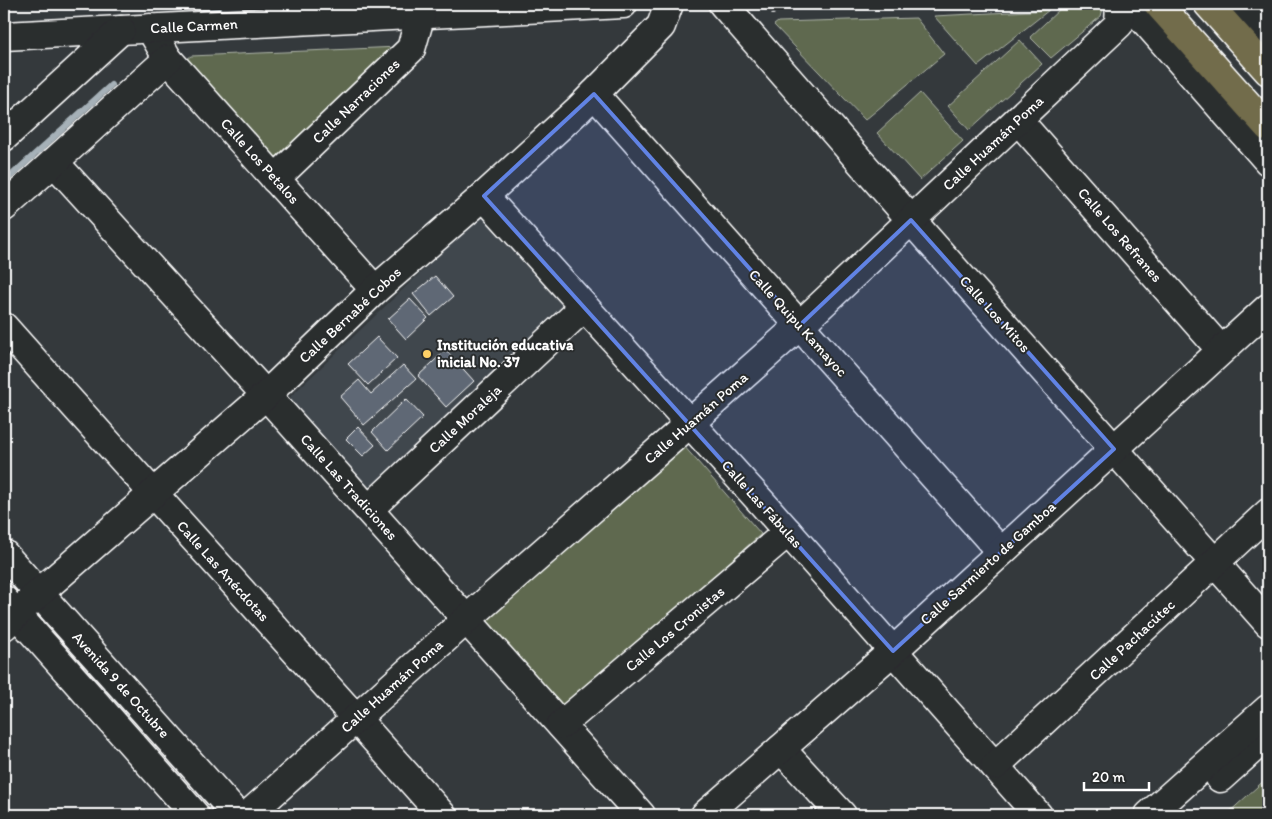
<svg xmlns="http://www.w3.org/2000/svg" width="1272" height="819" font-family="Itim,sans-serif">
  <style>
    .built { fill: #41474d }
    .green { fill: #5e6950; stroke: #aeb4a8 }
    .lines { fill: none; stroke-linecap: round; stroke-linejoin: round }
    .stream { stroke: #a6b1b8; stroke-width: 6 }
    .building { fill: #5e6875; stroke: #fff }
    .minor-casing { stroke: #fff; stroke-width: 31 }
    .major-casing { stroke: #fff; stroke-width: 31 }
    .path { stroke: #fff; stroke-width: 3; stroke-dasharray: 1 4; stroke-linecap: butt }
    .minor { stroke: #2a2d2e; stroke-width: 28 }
    .major { stroke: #726c4b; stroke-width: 28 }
    .marked { fill: #6183e4; fill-opacity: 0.2; stroke: #6183e4; stroke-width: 4; stroke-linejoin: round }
    .poi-dot { fill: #ffd166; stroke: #2a2d2e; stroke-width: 2 }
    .labels { text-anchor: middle; stroke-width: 4; stroke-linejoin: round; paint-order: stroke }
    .street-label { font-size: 15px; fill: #fff; stroke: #2a2d2e }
    .poi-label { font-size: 15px; font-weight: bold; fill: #fff; stroke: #2a2d2e; text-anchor: start }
  </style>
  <rect width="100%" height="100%" fill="#34393c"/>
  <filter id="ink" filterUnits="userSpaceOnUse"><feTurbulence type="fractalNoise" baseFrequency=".02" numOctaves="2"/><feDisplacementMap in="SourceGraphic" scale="10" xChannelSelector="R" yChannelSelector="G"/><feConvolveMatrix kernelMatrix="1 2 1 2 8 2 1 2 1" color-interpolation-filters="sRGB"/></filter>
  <g filter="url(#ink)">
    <!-- built -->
    <path class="built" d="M 479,217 L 493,220 L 563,298 L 564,312 L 374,486 L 364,487 L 291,403 L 291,396 Z"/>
    <!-- green -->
    <g class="green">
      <path d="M 1102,6 L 1103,9 L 1101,16 L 1051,58 L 1030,37 L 1060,9 Z"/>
      <path d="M 1049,10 L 978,66 L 934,16 Z"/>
      <path d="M 916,18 L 944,54 L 865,120 L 774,25 L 778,22 Z"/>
      <path d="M 1020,40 L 1042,64 L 969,130 L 948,106 Z"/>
      <path d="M 399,47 L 276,166 L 184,61 L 191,56 Z"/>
      <path d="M 920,93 L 963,141 L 920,180 L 877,133 Z"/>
      <path d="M 683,445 L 761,534 L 564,709 L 486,620 Z"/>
      <path d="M 1268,777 L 1268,815 L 1226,815 Z"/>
    </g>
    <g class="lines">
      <!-- stream -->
      <g class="stream">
        <path d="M 203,12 L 219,11"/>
        <path d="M 4,182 L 111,85"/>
      </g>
    </g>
    <!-- building -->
    <g class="building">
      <path d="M 435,276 L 453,297 L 431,316 L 413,294 Z"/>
      <path d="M 410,299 L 428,318 L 406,339 L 388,319 Z"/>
      <path d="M 377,337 L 397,358 L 368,385 L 348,364 Z"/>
      <path d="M 446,350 L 474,381 L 446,407 L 418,376 Z"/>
      <path d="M 403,365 L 416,379 L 364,425 L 340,397 L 359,380 L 371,394 Z"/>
      <path d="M 406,399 L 423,417 L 388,450 L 372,432 Z"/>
      <path d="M 358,427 L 375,445 L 363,456 L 346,439 Z"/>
    </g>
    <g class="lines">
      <defs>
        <g id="minor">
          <path d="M 723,4 L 926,237 L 1268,623"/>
          <path d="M 1130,4 L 1268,161"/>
          <path d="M 1238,4 L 1268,37"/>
          <path d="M 150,28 L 168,59 L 375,290"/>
          <path d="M 4,36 L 623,4"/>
          <path d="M 594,94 L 1001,552"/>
          <path d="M 1018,120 L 1221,350"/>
          <path d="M 4,137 L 121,30"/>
          <path d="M 54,162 L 266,395 L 641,815"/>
          <path d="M 275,179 L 411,49 L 421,14"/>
          <path d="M 484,196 L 764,505 L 1038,815"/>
          <path d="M 4,207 L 168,59"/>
          <path d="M 4,327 C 149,490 297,651 442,815"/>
          <path d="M 369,509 L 584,307"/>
          <path d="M 4,554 L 237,815"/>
          <path d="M 4,600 L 195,815"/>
          <path d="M 4,626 L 39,593 L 266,395 L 375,290 L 484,196 L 579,109 L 661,26 L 669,4"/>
          <path d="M 561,725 L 788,532"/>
          <path d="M 781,749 L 842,815"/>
          <path d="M 995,766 L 1268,513"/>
          <path d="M 1220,778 L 1268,735"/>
          <path d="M 248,815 L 467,619 L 690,423 L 800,325 L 1119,24 L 1120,4"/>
          <path d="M 705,815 L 893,651 L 1268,308"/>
          <path d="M 1149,815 L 1268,709"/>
        </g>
        <g id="major">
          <path d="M 1158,4 L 1268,127"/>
          <path d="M 1208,4 L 1268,71"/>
        </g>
      </defs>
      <!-- minor casing -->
      <use href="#minor" class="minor-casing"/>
      <!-- major casing -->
      <use href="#major" class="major-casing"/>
      <!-- path -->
      <path class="path" d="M 772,4 L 773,15"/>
      <!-- minor -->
      <use href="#minor" class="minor"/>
      <!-- major -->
      <use href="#major" class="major"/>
    </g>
  </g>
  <!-- marked area -->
  <path class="marked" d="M 594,94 L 800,325 L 911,220 L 1114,449 L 893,651 L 484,196 Z"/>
  <!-- markers -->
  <circle class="poi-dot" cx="427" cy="354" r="5"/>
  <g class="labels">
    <!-- street labels -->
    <g class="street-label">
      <text transform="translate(194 26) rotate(-3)" y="5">Calle Carmen</text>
      <text transform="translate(356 101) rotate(-44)" y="5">Calle Narraciones</text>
      <text transform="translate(993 143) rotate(-43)" y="5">Calle Huamán Poma</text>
      <text transform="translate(260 161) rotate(48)" y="5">Calle Los Petalos</text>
      <text transform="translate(1120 235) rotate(49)" y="5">Calle Los Refranes</text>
      <text transform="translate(995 314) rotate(48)" y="5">Calle Los Mitos</text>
      <text transform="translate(350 315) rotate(-43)" y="5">Calle Bernabé Cobos</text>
      <text transform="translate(798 323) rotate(48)" y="5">Calle Quipu Kamayoc</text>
      <text transform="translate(696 418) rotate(-41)" y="5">Calle Huamán Poma</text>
      <text transform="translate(465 419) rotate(-43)" y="5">Calle Moraleja</text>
      <text transform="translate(349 487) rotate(48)" y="5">Calle Las Tradiciones</text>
      <text transform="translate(762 504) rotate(48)" y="5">Calle Las Fábulas</text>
      <text transform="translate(988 563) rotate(-42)" y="5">Calle Sarmierto de Gamboa</text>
      <text transform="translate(223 571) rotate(48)" y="5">Calle Las Anécdotas</text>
      <text transform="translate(675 629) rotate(-40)" y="5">Calle Los Cronistas</text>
      <text transform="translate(1132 640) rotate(-43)" y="5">Calle Pachacútec</text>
      <text transform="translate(121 685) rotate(48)" y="5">Avenida 9 de Octubre</text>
      <text transform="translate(392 686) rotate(-42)" y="5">Calle Huamán Poma</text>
    </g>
    <!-- poi labels -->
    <g class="poi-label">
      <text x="437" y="350">Institución educativa<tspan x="437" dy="17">inicial No. 37</tspan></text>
    </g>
  </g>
  <!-- margin -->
  <rect width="1272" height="819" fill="none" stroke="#2a2d2e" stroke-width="20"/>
  <rect x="10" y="10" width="1252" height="799" fill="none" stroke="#fff" stroke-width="2" filter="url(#ink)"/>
  <!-- scale -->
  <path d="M1084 782v8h65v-8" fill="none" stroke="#ffffff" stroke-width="2.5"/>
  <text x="1092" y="782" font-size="15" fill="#ffffff" stroke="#2a2d2e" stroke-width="4" paint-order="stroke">20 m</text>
</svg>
